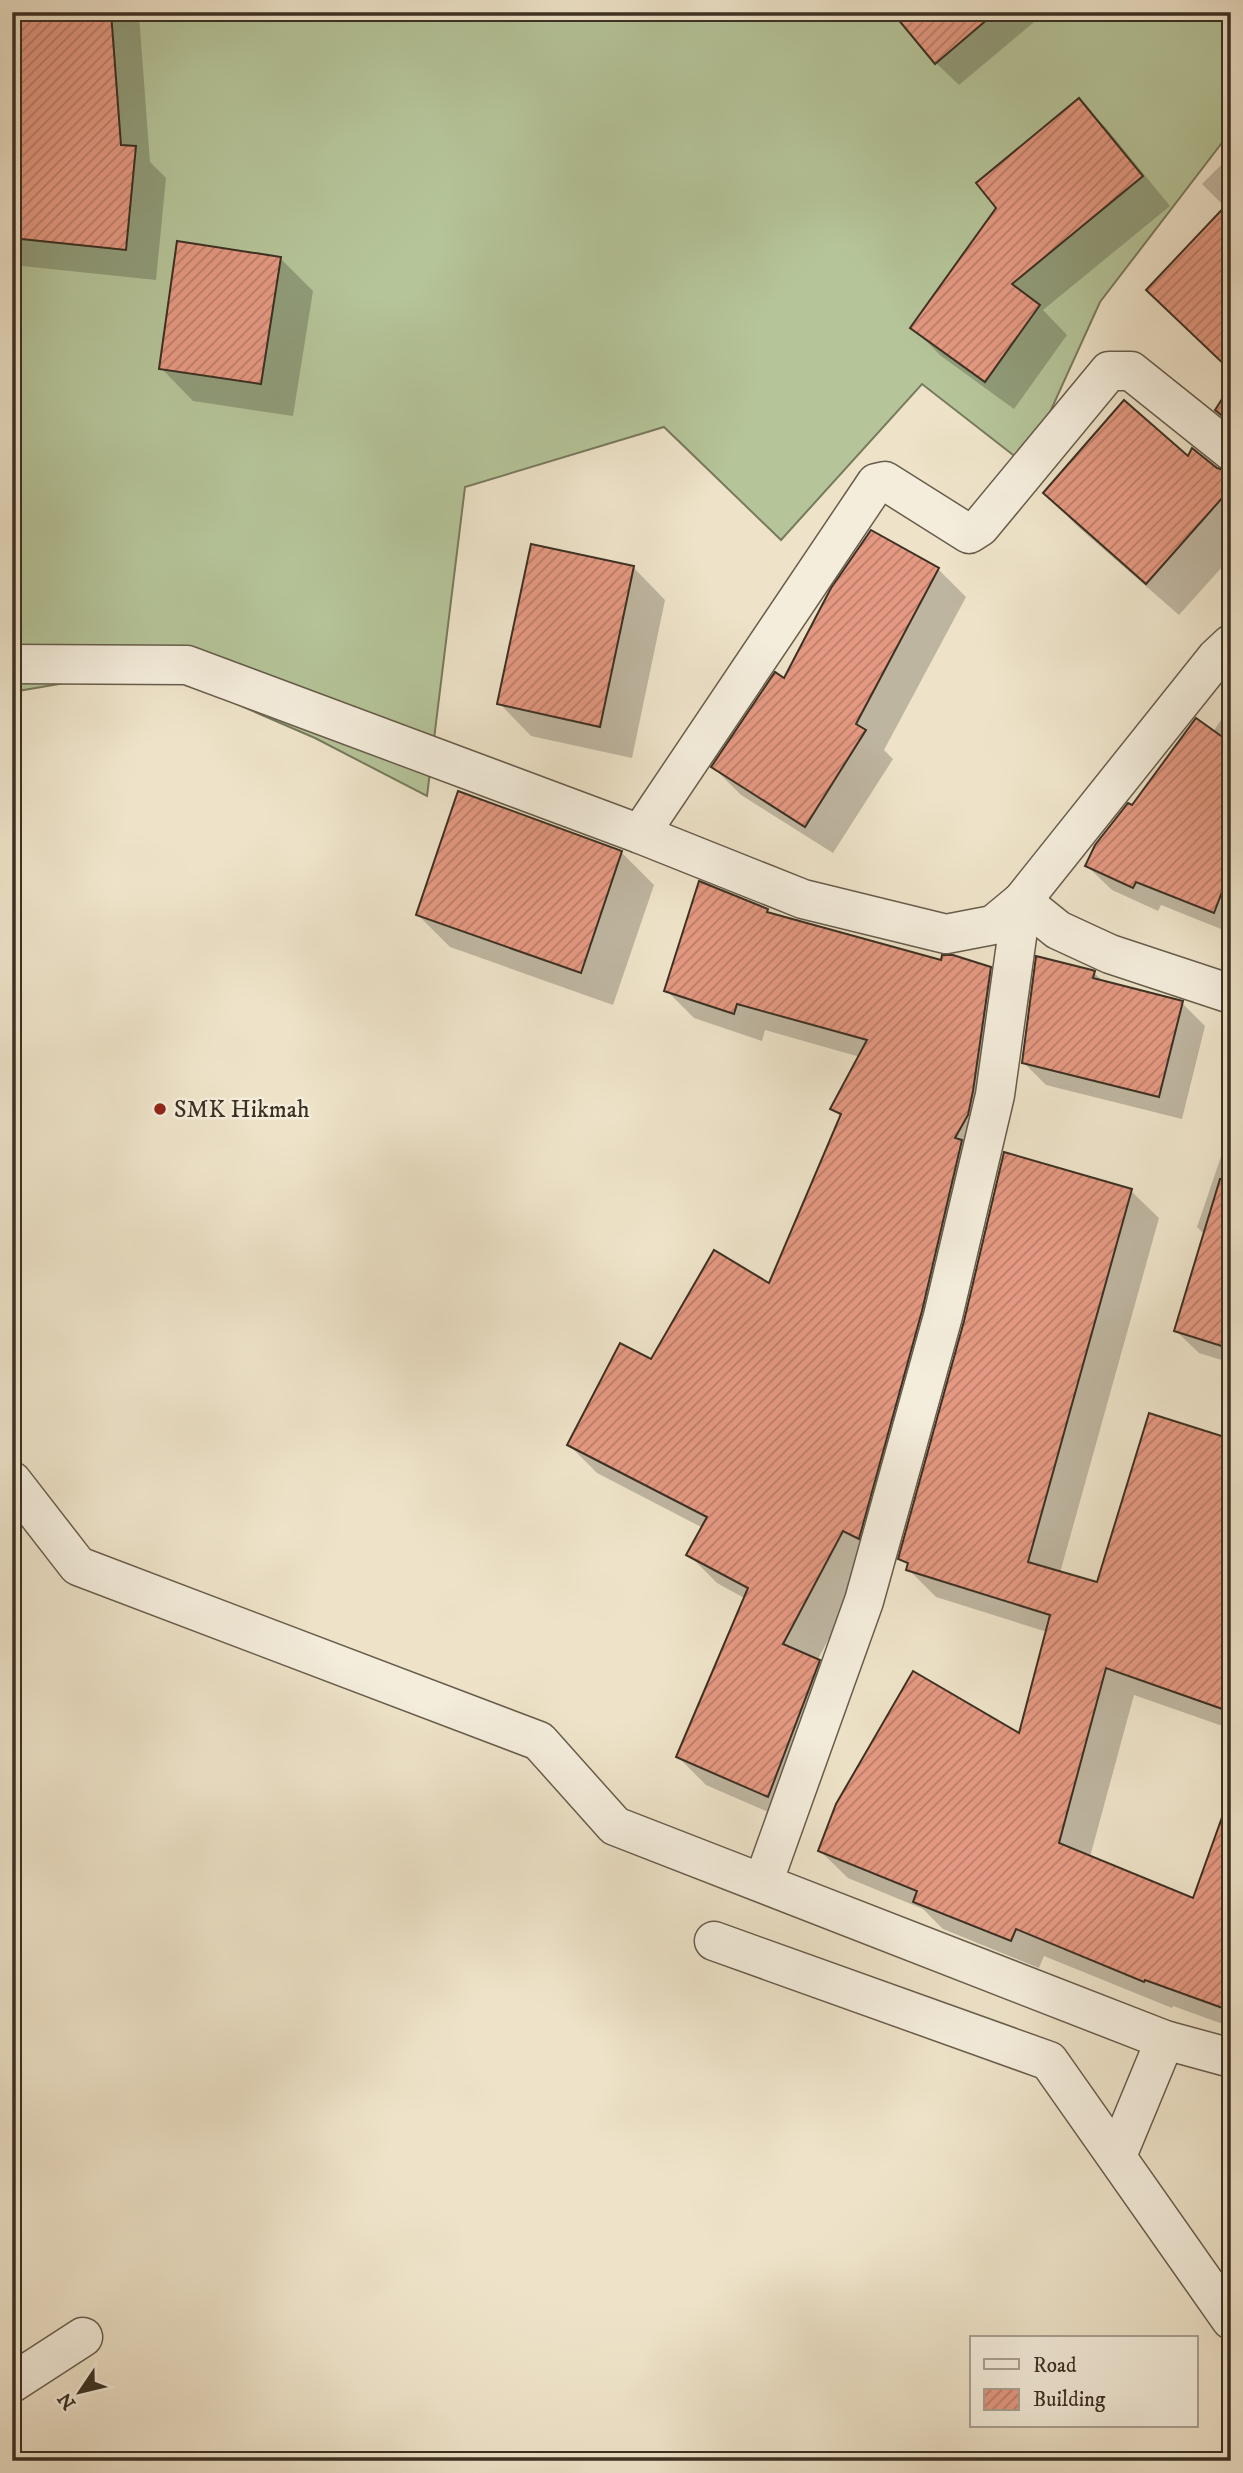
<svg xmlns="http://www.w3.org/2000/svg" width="1243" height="2473" font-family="'IM FELL DW Pica',serif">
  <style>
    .grass { fill: #b5c499; stroke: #787a5e; stroke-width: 2 }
    .shadow { fill: #0003 }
    .building { fill: url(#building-hatch); stroke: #3c3023; stroke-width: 2 }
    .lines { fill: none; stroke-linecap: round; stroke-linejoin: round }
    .minor-casing { stroke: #685d4c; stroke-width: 41 }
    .minor { stroke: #f4eddc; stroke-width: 38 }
    .poi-dot { fill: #8f2418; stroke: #f4eddc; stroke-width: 2.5 }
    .labels { text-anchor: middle; stroke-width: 5; stroke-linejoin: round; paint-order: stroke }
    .poi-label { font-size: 24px; fill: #3c3023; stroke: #f4eddc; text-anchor: start }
  </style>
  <defs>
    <pattern id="building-hatch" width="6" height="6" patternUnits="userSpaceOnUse" patternTransform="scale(1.75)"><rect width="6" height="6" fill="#e59982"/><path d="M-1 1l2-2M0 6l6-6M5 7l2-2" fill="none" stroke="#bb7d6a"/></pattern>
  </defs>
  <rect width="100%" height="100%" fill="#eee3c9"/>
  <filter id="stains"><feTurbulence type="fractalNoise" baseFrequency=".00286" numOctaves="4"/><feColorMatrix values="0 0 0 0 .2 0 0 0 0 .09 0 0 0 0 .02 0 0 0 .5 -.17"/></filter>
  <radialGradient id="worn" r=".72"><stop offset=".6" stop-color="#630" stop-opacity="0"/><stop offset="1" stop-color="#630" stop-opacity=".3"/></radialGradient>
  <!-- grass -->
  <path class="grass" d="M 12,12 L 1231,12 L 1231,131 L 1100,302 L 1026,465 L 922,384 L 781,540 L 664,427 L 465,487 L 427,796 L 315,738 L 153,668 L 12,692 Z"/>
  <!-- shadow -->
  <g class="shadow">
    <path d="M 12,12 L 136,12 L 139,15 L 150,162 L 166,178 L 156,280 L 12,265 Z"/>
    <path d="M 899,12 L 1046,12 L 959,85 L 936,63 Z"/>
    <path d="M 1079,101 L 1107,129 L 1170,206 L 1043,310 L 1067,335 L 1014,409 L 941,356 L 912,327 Z"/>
    <path d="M 1231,155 L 1231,370 L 1226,208 L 1202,184 Z"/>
    <path d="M 280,258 L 313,291 L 293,416 L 193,401 L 161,368 Z"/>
    <path d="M 1125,402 L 1231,497 L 1231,557 L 1179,615 L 1077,526 L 1045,493 Z"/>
    <path d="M 633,567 L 665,600 L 632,758 L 531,736 L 499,703 Z"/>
    <path d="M 938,569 L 966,597 L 884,750 L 893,759 L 833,853 L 741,795 L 713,767 L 785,680 Z"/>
    <path d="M 1231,705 L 1231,933 L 1161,905 L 1158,911 L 1112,890 L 1087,866 L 1133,808 L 1213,732 Z"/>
    <path d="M 621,852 L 654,885 L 613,1005 L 450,947 L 418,915 Z"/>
    <path d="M 767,910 L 773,916 L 942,962 L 990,969 L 1018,997 L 871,1558 L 817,1661 L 847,1689 L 796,1824 L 706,1785 L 678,1757 L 746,1599 L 717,1583 L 689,1555 L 703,1528 L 597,1473 L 569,1445 L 770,1286 L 841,1117 L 832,1108 L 860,1057 L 765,1030 L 762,1041 L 694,1018 L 666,990 Z"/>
    <path d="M 1094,973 L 1105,983 L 1182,1003 L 1205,1026 L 1182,1119 L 1046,1085 L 1023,1062 Z"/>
    <path d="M 1229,1133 L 1231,1134 L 1231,1363 L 1199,1353 L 1176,1331 L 1205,1235 L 1197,1227 Z"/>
    <path d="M 1131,1191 L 1159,1218 L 1060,1573 L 1098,1584 L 1231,1440 L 1231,1729 L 1134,1695 L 1090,1857 L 1194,1900 L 1231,1878 L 1231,2027 L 1173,2006 L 1172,2008 L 1044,1956 L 1039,1968 L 943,1929 L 923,1909 L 848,1878 L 820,1851 L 1020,1736 L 1047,1632 L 936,1597 L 908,1569 L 909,1566 L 900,1558 Z"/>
  </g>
  <!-- building -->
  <g class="building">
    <path d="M 12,12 L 111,12 L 121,145 L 136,146 L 126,250 L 12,238 Z"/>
    <path d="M 892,12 L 996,12 L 935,64 Z"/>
    <path d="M 1079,98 L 1143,176 L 1012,284 L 1040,305 L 985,382 L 910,328 L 996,208 L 976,183 Z"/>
    <path d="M 1231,200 L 1231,371 L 1146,290 Z"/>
    <path d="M 177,241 L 281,257 L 261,384 L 159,369 Z"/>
    <path d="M 1231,385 L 1231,423 L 1215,410 Z"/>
    <path d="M 1124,400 L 1188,456 L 1192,448 L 1217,468 L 1231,472 L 1231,488 L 1146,584 L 1043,493 Z"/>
    <path d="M 871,530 L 939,568 L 856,724 L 866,730 L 805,827 L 711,767 L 775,672 L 784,678 L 831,588 Z"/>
    <path d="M 531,544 L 634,566 L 600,727 L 497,704 Z"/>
    <path d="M 1196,718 L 1231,743 L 1231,868 L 1214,913 L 1136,882 L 1133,888 L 1085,866 L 1095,845 L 1128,803 L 1132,805 Z"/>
    <path d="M 458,791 L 622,851 L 581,973 L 416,915 Z"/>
    <path d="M 699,881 L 768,909 L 767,912 L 941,960 L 942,955 L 953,955 L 991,967 L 973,1091 L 968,1115 L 955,1138 L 962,1140 L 922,1311 L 859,1539 L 843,1531 L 783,1644 L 820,1660 L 768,1797 L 676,1757 L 748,1588 L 686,1555 L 707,1517 L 567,1445 L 620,1343 L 651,1359 L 714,1250 L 769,1283 L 841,1114 L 830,1109 L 867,1040 L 737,1004 L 734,1014 L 664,991 Z"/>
    <path d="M 1036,956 L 1092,970 L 1095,971 L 1093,978 L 1183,1001 L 1159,1097 L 1022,1063 Z"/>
    <path d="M 1004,1152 L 1132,1189 L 1028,1562 L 1097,1582 L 1149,1413 L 1231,1439 L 1231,1712 L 1106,1668 L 1059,1843 L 1193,1898 L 1225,1809 L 1231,1810 L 1231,2011 L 1145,1980 L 1144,1982 L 1016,1929 L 1011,1941 L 913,1902 L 917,1891 L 818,1851 L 836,1804 L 913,1671 L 1019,1733 L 1050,1615 L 906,1570 L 908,1563 L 898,1559 L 964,1321 Z"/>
    <path d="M 1220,1179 L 1231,1180 L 1231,1349 L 1174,1331 Z"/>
  </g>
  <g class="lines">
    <defs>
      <g id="minor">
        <path d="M 12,664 L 187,665 L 640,834 L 803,899 L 946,934 L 993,925 L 1022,901 L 1216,658 L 1231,644"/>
        <path d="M 640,834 L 876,483 L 885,481 L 969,534 L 980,527 L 1109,371 L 1131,371 L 1231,451"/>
        <path d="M 1022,901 L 1058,930 L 1110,954 L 1231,994"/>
        <path d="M 12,1481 L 78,1566 L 539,1741 L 615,1826 L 1165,2040 L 1117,2156"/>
        <path d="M 763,1883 L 864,1601 L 943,1316 L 995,1095 L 1022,901"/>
        <path d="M 714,1941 L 1049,2061 L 1231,2320"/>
        <path d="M 1165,2040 L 1231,2058"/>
        <path d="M 12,2383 L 83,2337"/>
      </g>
    </defs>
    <!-- minor casing -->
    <use href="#minor" class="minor-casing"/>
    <!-- minor -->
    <use href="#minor" class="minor"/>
  </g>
  <!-- markers -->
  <circle class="poi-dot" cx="160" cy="1109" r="7"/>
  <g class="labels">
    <!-- poi labels -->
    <g class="poi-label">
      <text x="174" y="1117">SMK Hikmah</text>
    </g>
  </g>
  <!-- margin -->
  <rect width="1243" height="2473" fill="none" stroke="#eee3c9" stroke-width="42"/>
  <rect x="14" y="14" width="1215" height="2445" fill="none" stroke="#3c3023" stroke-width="3.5"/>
  <rect x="21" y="21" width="1201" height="2431" fill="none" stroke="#3c3023" stroke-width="2"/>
  <!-- legend -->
  <rect x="970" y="2336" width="228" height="91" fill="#f4eddc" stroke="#aaa192" stroke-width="2"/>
  <rect x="984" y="2359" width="35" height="10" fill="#f4eddc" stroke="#aaa192" stroke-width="2"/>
  <text x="1033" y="2372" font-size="21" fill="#3c3023">Road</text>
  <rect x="984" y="2389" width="35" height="21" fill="url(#building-hatch)" stroke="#aaa192" stroke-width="2"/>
  <text x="1033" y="2406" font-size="21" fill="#3c3023">Building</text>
  <!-- north arrow -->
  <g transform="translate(80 2392) rotate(235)" stroke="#f4eddc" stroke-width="5" paint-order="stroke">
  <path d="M0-5L12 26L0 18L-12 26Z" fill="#3c3023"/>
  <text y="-10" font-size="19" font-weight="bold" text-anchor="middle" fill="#3c3023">N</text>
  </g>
  <rect width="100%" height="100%" filter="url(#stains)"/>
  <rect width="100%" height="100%" fill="url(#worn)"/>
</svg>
